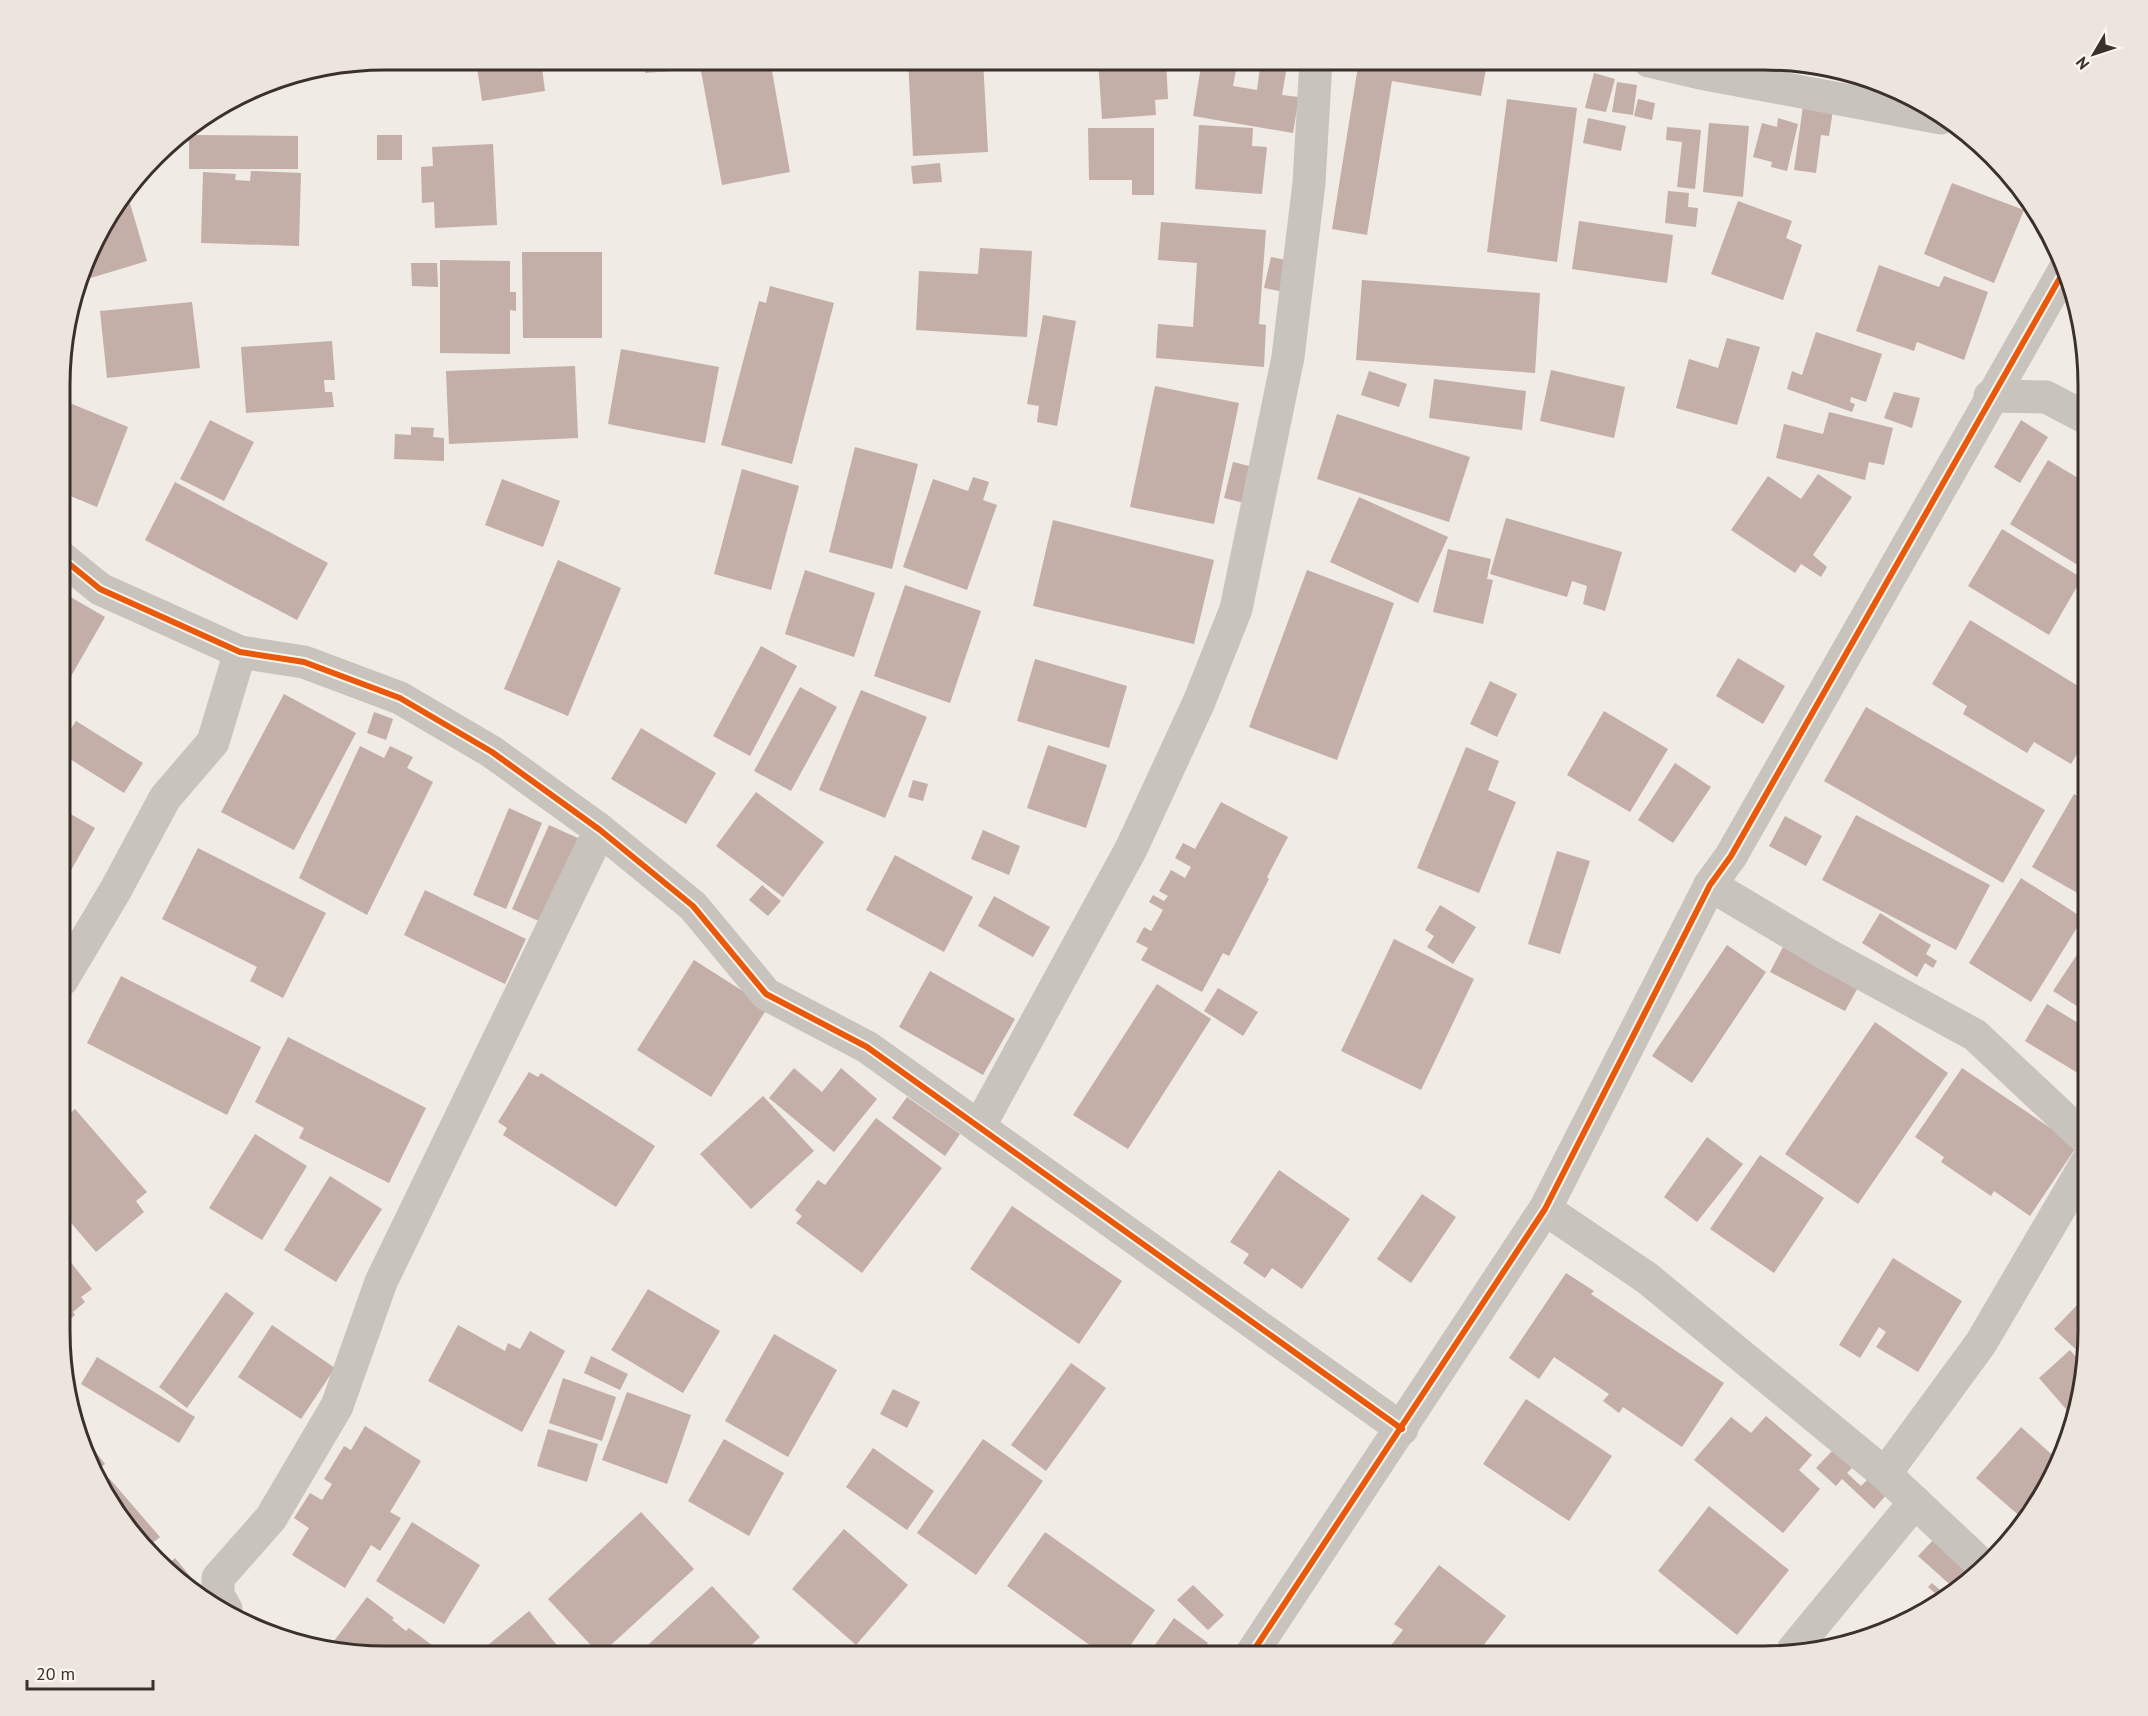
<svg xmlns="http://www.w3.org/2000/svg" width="2148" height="1716" font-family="'PT Sans',sans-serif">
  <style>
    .building { fill: #c3afa7 }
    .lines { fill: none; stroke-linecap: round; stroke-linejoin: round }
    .minor { stroke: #c9c3be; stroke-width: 33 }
    .cycleway-casing { stroke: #fbf5ee; stroke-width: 10 }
    .cycleway { stroke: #e8590c; stroke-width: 6 }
    .rim { fill: none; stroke: #3b302b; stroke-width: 3 }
  </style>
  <rect width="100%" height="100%" fill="#f0ebe5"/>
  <!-- building -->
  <g class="building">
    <path d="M 476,60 L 541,60 L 545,91 L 482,101 Z"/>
    <path d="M 644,60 L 672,60 L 673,71 L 645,73 Z"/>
    <path d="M 699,60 L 770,60 L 790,172 L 722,185 Z"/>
    <path d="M 790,60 L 843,60 L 844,69 L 790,71 Z"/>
    <path d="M 908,60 L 983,60 L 988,152 L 913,156 Z"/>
    <path d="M 1098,60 L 1166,60 L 1168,99 L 1155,100 L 1156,115 L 1102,119 Z"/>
    <path d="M 1202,60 L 1238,60 L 1233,86 L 1257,90 L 1261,60 L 1288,60 L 1282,95 L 1299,97 L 1293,133 L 1193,116 Z"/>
    <path d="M 1359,60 L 1468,61 L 1487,64 L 1481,96 L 1392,81 L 1367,235 L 1332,229 Z"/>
    <path d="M 1594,73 L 1615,79 L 1606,112 L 1585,108 Z"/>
    <path d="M 1617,82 L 1637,85 L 1633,115 L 1612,112 Z"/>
    <path d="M 1507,99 L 1577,108 L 1557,262 L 1487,252 Z"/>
    <path d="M 1638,99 L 1655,103 L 1652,120 L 1634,116 Z"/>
    <path d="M 1803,106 L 1833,110 L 1829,136 L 1821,135 L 1816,173 L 1794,170 Z"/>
    <path d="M 1588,118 L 1626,126 L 1621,151 L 1583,143 Z"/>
    <path d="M 1778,118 L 1798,124 L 1787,171 L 1771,167 L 1772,162 L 1753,157 L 1762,123 L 1777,127 Z"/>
    <path d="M 1709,123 L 1749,126 L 1743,197 L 1703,192 Z"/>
    <path d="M 1199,125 L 1253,128 L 1252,146 L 1267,147 L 1262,194 L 1195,189 Z"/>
    <path d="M 1667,127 L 1701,130 L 1695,189 L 1677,187 L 1682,142 L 1666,140 Z"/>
    <path d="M 1088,128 L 1154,128 L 1154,195 L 1132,195 L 1132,180 L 1089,180 Z"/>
    <path d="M 189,135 L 298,136 L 298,169 L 189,169 Z"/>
    <rect x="377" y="135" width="25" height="25"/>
    <path d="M 493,144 L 497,225 L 435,228 L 434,202 L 422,203 L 421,167 L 433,166 L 432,147 Z"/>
    <path d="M 940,163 L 942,182 L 913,184 L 911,166 Z"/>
    <path d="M 251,171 L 301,173 L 299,246 L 201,243 L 203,172 L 236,174 L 235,180 L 250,181 Z"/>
    <path d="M 1952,183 L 2024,210 L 1994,283 L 1924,254 Z"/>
    <path d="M 1668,191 L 1689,193 L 1688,207 L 1698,208 L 1696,227 L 1665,223 Z"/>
    <path d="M 129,200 L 147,261 L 84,280 L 103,223 L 120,203 Z"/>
    <path d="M 1738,201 L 1792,221 L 1786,238 L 1802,245 L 1783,300 L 1711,274 Z"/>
    <path d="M 1579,221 L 1673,235 L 1667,283 L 1572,269 Z"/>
    <path d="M 1161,222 L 1266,230 L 1259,324 L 1266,325 L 1264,367 L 1156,358 L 1158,324 L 1193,327 L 1197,263 L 1158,260 Z"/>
    <path d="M 980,248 L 1032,251 L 1027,337 L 916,330 L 919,271 L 978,274 Z"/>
    <path d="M 522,252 L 602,252 L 602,338 L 523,338 Z"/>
    <path d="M 1271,257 L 1296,262 L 1290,293 L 1264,288 Z"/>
    <path d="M 440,260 L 510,261 L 510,292 L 516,292 L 516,311 L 510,310 L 510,354 L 440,353 Z"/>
    <path d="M 411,263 L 437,263 L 438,287 L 412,286 Z"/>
    <path d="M 1879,265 L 1939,287 L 1944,276 L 1988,292 L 1964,360 L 1917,342 L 1914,351 L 1856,331 Z"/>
    <path d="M 1362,280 L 1540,293 L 1535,373 L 1356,360 Z"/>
    <path d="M 770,286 L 834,303 L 792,464 L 721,445 L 759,301 L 766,303 Z"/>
    <path d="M 192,302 L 200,368 L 107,378 L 100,311 Z"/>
    <path d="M 1043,315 L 1076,321 L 1057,426 L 1037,422 L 1039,406 L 1027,404 Z"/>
    <path d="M 1816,332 L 1882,354 L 1866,402 L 1851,397 L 1850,402 L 1855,404 L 1852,412 L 1787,389 L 1792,371 L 1802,375 Z"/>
    <path d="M 1727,338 L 1760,347 L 1737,425 L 1676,408 L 1689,359 L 1718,368 Z"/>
    <path d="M 332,341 L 335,380 L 324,380 L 325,392 L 332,392 L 334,407 L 246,413 L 241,347 Z"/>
    <path d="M 621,349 L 719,367 L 705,443 L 608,424 Z"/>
    <path d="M 575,366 L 578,438 L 449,444 L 446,371 Z"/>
    <path d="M 1551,370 L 1625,387 L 1614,438 L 1540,421 Z"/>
    <path d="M 1369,371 L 1407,384 L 1399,407 L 1361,395 Z"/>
    <path d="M 1434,379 L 1526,391 L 1522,430 L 1429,418 Z"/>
    <path d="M 1155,386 L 1239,403 L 1214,524 L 1130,507 Z"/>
    <path d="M 1894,392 L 1920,398 L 1912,428 L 1884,418 Z"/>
    <path d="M 65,401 L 128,427 L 97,507 L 63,493 Z"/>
    <path d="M 1829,412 L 1893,428 L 1884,465 L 1869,462 L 1865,480 L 1776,458 L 1784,424 L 1823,434 Z"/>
    <path d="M 1337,414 L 1470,457 L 1449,522 L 1317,479 Z"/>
    <path d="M 210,420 L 254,442 L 224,501 L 180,479 Z"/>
    <path d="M 2021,420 L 2048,437 L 2020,483 L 1994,467 Z"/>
    <path d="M 411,427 L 434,428 L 433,437 L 444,438 L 444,461 L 394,459 L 395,434 L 411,435 Z"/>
    <path d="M 855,447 L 918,464 L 892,569 L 829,552 Z"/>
    <path d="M 2048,460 L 2088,484 L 2086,570 L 2010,524 Z"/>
    <path d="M 1233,462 L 1257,468 L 1248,504 L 1224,498 Z"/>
    <path d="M 742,469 L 799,486 L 771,590 L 714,574 Z"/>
    <path d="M 1818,474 L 1852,497 L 1813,555 L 1827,567 L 1821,577 L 1801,564 L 1795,573 L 1731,530 L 1768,476 L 1801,499 Z"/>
    <path d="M 973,477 L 989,482 L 983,500 L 997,505 L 967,590 L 903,567 L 933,479 L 968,491 Z"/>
    <path d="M 502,479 L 560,501 L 543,547 L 485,525 Z"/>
    <path d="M 175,482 L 328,563 L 297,620 L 145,540 Z"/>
    <path d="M 1359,497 L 1448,537 L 1418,603 L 1330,562 Z"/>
    <path d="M 1506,518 L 1622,552 L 1605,611 L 1583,604 L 1587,586 L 1572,581 L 1567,597 L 1490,574 Z"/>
    <path d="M 1053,520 L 1214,560 L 1194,644 L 1033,606 Z"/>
    <path d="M 2002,529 L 2082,578 L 2049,635 L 1968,586 Z"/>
    <path d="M 1448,549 L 1491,559 L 1487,579 L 1493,580 L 1483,624 L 1433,612 Z"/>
    <path d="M 558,560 L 621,588 L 568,716 L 504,689 Z"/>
    <path d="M 805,570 L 875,593 L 854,657 L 785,634 Z"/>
    <path d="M 1307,570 L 1394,603 L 1337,760 L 1249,727 Z"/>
    <path d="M 905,585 L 981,611 L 950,703 L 874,676 Z"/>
    <path d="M 62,592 L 105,617 L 62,692 Z"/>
    <path d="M 1970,620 L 2088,692 L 2088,736 L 2071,764 L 2034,742 L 2027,753 L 1963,714 L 1967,706 L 1932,684 Z"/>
    <path d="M 761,646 L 797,666 L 750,756 L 713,736 Z"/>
    <path d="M 1738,658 L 1785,686 L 1763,724 L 1716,696 Z"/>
    <path d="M 1035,659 L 1127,686 L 1109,748 L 1017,721 Z"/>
    <path d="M 1490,681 L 1517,694 L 1497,737 L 1470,724 Z"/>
    <path d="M 800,687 L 837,707 L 791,791 L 754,771 Z"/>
    <path d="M 861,690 L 927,717 L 885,818 L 819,790 Z"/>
    <path d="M 284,694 L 356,733 L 294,850 L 221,812 Z"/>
    <path d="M 1866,707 L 2045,810 L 2003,883 L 1824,781 Z"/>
    <path d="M 1604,711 L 1668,749 L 1630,812 L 1567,775 Z"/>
    <path d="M 374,712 L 393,719 L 386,740 L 367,733 Z"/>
    <path d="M 76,721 L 143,763 L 124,793 L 62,754 L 62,742 Z"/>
    <path d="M 641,728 L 716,773 L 686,824 L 611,779 Z"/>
    <path d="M 1048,745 L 1107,765 L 1086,828 L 1027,808 Z"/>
    <path d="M 360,746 L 384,758 L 390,746 L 413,757 L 407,768 L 433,782 L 367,915 L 299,878 Z"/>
    <path d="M 1466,747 L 1499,761 L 1488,790 L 1516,802 L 1479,893 L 1417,868 Z"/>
    <path d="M 1675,763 L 1711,787 L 1673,843 L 1638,820 Z"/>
    <path d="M 2088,765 L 2088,778 L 2082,774 Z"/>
    <path d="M 913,780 L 928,784 L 923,801 L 908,797 Z"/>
    <path d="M 756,792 L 824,842 L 783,897 L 716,846 Z"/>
    <path d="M 2074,794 L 2088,802 L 2088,899 L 2032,867 Z"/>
    <path d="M 1221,802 L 1288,837 L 1267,877 L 1269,879 L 1229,956 L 1223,953 L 1202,992 L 1141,960 L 1148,948 L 1136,942 L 1144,927 L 1151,931 L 1163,910 L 1149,902 L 1153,895 L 1164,901 L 1168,896 L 1159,891 L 1171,870 L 1185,878 L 1191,867 L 1175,858 L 1183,843 L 1195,849 Z"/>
    <path d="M 509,808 L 542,823 L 506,909 L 473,895 Z"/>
    <path d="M 62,809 L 95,828 L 62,886 Z"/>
    <path d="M 1856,815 L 1990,885 L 1956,950 L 1822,880 Z"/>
    <path d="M 1785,816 L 1822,836 L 1806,866 L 1769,846 Z"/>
    <path d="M 549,825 L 580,839 L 543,923 L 512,909 Z"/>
    <path d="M 983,830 L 1020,846 L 1009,875 L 971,859 Z"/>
    <path d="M 198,848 L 326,913 L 283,998 L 250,981 L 257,967 L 162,919 Z"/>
    <path d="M 1557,851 L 1590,861 L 1560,954 L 1528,944 Z"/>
    <path d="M 895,855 L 973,897 L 944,952 L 866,910 Z"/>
    <path d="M 2021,878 L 2083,918 L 2031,1002 L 1969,963 Z"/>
    <path d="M 762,885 L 781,901 L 768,916 L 749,900 Z"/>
    <path d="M 425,890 L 526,939 L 505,984 L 404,935 Z"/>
    <path d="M 994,896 L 1050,927 L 1033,957 L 978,926 Z"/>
    <path d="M 1440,905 L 1476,927 L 1453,964 L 1427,947 L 1434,936 L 1425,930 Z"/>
    <path d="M 1880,913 L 1931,945 L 1926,954 L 1937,961 L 1933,968 L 1925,963 L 1917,977 L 1862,943 Z"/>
    <path d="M 2088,938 L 2088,1013 L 2053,991 Z"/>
    <path d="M 1394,939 L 1474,979 L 1421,1090 L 1341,1051 Z"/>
    <path d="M 1727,945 L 1766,972 L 1692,1083 L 1652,1056 Z"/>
    <path d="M 1784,945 L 1860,984 L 1845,1011 L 1770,972 Z"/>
    <path d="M 694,960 L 768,1007 L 711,1097 L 637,1050 Z"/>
    <path d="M 930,971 L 1015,1019 L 983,1075 L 899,1027 Z"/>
    <path d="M 121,976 L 261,1047 L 227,1115 L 87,1043 Z"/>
    <path d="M 1157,984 L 1211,1019 L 1128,1149 L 1073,1115 Z"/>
    <path d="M 1218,988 L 1258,1012 L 1243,1036 L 1204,1011 Z"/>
    <path d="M 2047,1004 L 2088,1029 L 2086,1078 L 2025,1041 Z"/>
    <path d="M 1875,1022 L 1948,1073 L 1858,1204 L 1785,1154 Z"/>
    <path d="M 288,1037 L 426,1108 L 389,1183 L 299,1138 L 304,1128 L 255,1102 Z"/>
    <path d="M 794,1068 L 822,1092 L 841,1068 L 877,1099 L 834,1152 L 769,1098 Z"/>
    <path d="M 1962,1068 L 2077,1146 L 2030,1216 L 1994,1191 L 1991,1196 L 1941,1162 L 1944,1157 L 1915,1137 Z"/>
    <path d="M 529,1072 L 538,1077 L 541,1073 L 655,1146 L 616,1207 L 503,1135 L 507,1128 L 498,1122 Z"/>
    <path d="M 763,1096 L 814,1151 L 751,1209 L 700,1154 Z"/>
    <path d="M 907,1097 L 960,1134 L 945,1156 L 892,1118 Z"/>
    <path d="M 61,1107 L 68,1115 L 75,1109 L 147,1192 L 136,1201 L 144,1212 L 96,1252 L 61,1211 Z"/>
    <path d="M 876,1118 L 942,1168 L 862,1273 L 796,1223 L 802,1216 L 795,1210 L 818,1180 L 825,1185 Z"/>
    <path d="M 255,1134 L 307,1166 L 262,1240 L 209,1208 Z"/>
    <path d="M 1707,1137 L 1743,1164 L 1697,1222 L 1664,1197 Z"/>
    <path d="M 1760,1155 L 1824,1198 L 1774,1273 L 1710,1229 Z"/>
    <path d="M 1279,1170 L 1350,1219 L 1302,1289 L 1272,1268 L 1265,1278 L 1243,1263 L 1249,1254 L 1230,1242 Z"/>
    <path d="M 330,1176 L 382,1209 L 336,1282 L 284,1250 Z"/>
    <path d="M 1422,1194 L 1456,1217 L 1411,1283 L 1377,1259 Z"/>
    <path d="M 1012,1206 L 1122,1281 L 1079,1344 L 970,1269 Z"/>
    <path d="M 61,1250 L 92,1289 L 81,1297 L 85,1302 L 73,1312 L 75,1315 L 62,1326 L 66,1331 L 61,1335 Z"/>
    <path d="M 1893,1258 L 1962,1301 L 1918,1372 L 1876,1347 L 1886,1332 L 1879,1327 L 1860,1358 L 1839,1345 Z"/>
    <path d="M 1566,1273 L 1594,1291 L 1591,1294 L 1724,1383 L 1682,1447 L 1623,1407 L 1619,1413 L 1603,1401 L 1609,1394 L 1554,1357 L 1539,1379 L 1509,1358 Z"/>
    <path d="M 648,1289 L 720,1331 L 683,1393 L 611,1350 Z"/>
    <path d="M 226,1292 L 254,1313 L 187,1408 L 159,1387 Z"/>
    <path d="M 2081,1301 L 2087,1308 L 2086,1359 L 2054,1329 Z"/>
    <path d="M 272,1325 L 335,1368 L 301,1419 L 238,1377 Z"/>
    <path d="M 458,1325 L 505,1351 L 508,1343 L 520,1349 L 530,1331 L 565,1351 L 522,1432 L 428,1381 Z"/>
    <path d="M 774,1334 L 837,1370 L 788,1457 L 725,1421 Z"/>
    <path d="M 2070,1350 L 2084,1366 L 2072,1416 L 2039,1378 Z"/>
    <path d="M 591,1356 L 628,1374 L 620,1390 L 584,1373 Z"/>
    <path d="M 97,1357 L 195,1417 L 179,1443 L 81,1384 Z"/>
    <path d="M 1071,1363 L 1106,1388 L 1046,1471 L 1011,1445 Z"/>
    <path d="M 563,1378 L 616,1397 L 602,1441 L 549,1423 Z"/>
    <path d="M 893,1389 L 920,1402 L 907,1428 L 880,1414 Z"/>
    <path d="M 627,1392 L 691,1415 L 667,1484 L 602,1460 Z"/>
    <path d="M 1526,1399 L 1612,1456 L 1569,1521 L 1483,1464 Z"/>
    <path d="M 1766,1416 L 1812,1455 L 1799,1470 L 1820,1489 L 1783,1533 L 1694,1460 L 1731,1417 L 1751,1433 Z"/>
    <path d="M 365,1426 L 421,1461 L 390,1512 L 401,1518 L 380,1551 L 371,1545 L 345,1588 L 292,1555 L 309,1528 L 294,1518 L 310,1493 L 322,1500 L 332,1484 L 324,1479 L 344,1446 L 351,1450 Z"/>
    <path d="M 2021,1427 L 2059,1461 L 2023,1519 L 1976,1478 Z"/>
    <path d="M 548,1429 L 598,1444 L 587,1482 L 537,1466 Z"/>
    <path d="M 83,1436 L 105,1464 L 93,1473 Z"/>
    <path d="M 724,1439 L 784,1473 L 749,1536 L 688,1501 Z"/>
    <path d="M 983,1439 L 1043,1481 L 976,1575 L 917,1533 Z"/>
    <path d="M 873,1448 L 934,1491 L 907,1530 L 846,1487 Z"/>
    <path d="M 1833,1450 L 1852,1468 L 1847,1473 L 1861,1486 L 1870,1477 L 1887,1494 L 1874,1509 L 1842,1479 L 1836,1486 L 1816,1468 Z"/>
    <path d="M 109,1478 L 160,1537 L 149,1546 L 101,1484 Z"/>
    <path d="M 1709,1506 L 1789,1570 L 1737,1635 L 1658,1571 Z"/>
    <path d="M 641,1512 L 694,1569 L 600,1655 L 548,1599 Z"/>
    <path d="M 412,1522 L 480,1565 L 444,1624 L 376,1581 Z"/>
    <path d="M 844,1529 L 908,1585 L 856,1645 L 792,1589 Z"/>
    <path d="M 1045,1532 L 1155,1610 L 1123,1656 L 1105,1656 L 1007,1586 Z"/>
    <path d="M 1938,1535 L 1976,1572 L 1956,1590 L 1918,1556 Z"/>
    <path d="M 164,1556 L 169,1563 L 175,1558 L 209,1599 L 171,1575 L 159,1560 Z"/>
    <path d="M 1439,1565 L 1506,1616 L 1483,1646 L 1488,1649 L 1482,1656 L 1389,1656 L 1385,1653 L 1403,1630 L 1394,1624 Z"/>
    <path d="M 1932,1583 L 1948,1597 L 1904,1622 L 1921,1603 L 1924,1606 L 1935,1593 L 1928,1587 Z"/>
    <path d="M 1193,1585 L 1224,1615 L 1208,1630 L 1177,1600 Z"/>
    <path d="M 712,1586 L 760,1637 L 740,1656 L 637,1655 Z"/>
    <path d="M 367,1597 L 394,1618 L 392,1620 L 406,1631 L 409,1628 L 436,1648 L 431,1655 L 365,1655 L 331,1645 Z"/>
    <path d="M 529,1611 L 565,1655 L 497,1655 L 488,1645 Z"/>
    <path d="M 1174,1618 L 1208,1643 L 1199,1656 L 1147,1656 Z"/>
    <path d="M 1312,1644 L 1327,1656 L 1304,1656 Z"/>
  </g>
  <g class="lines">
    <!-- minor -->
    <g class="minor">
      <path d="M 1649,61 L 1700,73 L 1941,118"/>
      <path d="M 1990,396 L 2046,397 L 2088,419"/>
      <path d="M 62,558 L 100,589 L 240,652 L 304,662 L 400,698 L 492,752 L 600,830 L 693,906 L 766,994 L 867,1047 L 1402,1429"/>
      <path d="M 1710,885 L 1828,955 L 1975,1035 L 2087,1140"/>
      <path d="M 62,980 L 115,891 L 165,798 L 213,742 L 240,652"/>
      <path d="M 979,1127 L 1131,849 L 1199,702 L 1236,609 L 1288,357 L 1309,183 L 1316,60"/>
      <path d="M 1545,1209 L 1647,1278 L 1885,1474 L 1983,1566"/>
      <path d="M 1885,1474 L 1981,1343 L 2087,1162"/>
      <path d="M 226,1609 L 218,1595 L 218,1578 L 271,1518 L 337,1406 L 381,1282 L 600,830"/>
      <path d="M 1793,1650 L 1915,1502"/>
      <path d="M 1250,1656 L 1545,1209 L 1710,885 L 1731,856 L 2065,269"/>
    </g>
    <defs>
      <g id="cycleway">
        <path d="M 62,558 L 100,589 L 240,652 L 304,662 L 400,698 L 492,752 L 600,830 L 693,906 L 766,994 L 867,1047 L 1402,1429"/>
        <path d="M 1250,1656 L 1545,1209 L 1710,885 L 1731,856 L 2065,269"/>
      </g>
    </defs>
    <!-- cycleway casing -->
    <use href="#cycleway" class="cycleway-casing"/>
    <!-- cycleway -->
    <use href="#cycleway" class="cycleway"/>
  </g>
  <!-- crop -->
  <path d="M0 0H2148V1716H0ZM385 70H1763A315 315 0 0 1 2078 385V1331A315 315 0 0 1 1763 1646H385A315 315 0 0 1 70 1331V385A315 315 0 0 1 385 70Z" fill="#ece5de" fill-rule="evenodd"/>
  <path class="rim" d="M385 70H1763A315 315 0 0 1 2078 385V1331A315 315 0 0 1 1763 1646H385A315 315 0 0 1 70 1331V385A315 315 0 0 1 385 70Z"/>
  <!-- north arrow -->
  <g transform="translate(2094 54) rotate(231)" stroke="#fbf5ee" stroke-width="4.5" paint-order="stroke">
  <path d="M0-4.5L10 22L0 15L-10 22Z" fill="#3b302b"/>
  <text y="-9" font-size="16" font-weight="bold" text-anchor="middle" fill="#3b302b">N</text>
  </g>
  <!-- scale -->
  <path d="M27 1680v9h126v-9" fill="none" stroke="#3b302b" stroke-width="3"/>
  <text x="36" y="1680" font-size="18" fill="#3b302b" stroke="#fbf5ee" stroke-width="4.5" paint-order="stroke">20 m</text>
</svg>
